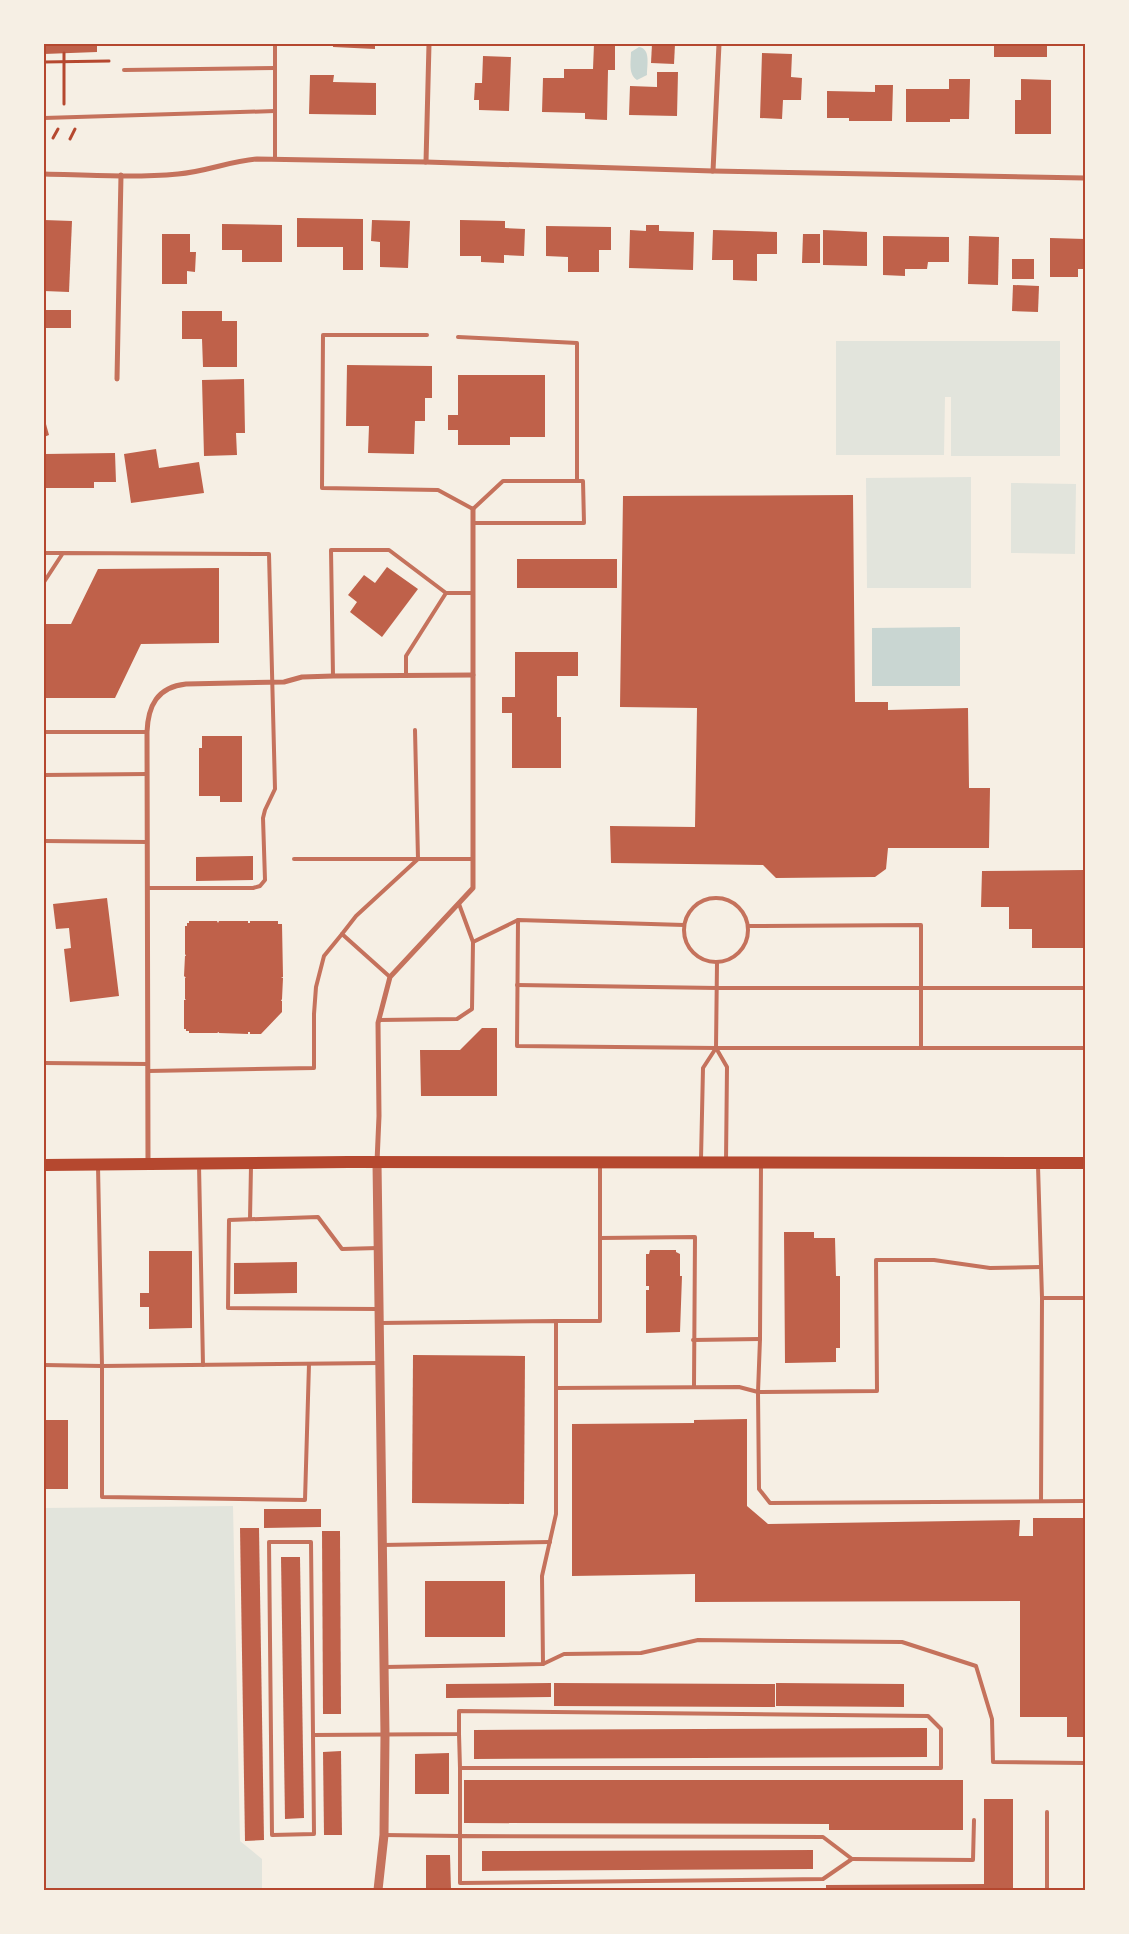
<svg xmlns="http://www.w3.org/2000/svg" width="1129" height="1934" font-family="Rubik,sans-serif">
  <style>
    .green { fill: #e2e4dc }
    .water { fill: #c9d6d2 }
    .building { fill: #bf614a }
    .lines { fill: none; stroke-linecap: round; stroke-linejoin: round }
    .path { stroke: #b5482f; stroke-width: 3 }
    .service { stroke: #c5725c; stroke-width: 4 }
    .minor { stroke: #c5725c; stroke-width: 5 }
    .tertiary { stroke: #c5725c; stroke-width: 9 }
    .primary { stroke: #b5482f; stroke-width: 12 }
    .neatline { fill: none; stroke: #b5482f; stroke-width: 2 }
  </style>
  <rect width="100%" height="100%" fill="#f6efe4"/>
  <!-- green -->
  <g class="green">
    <path d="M 836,341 L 1060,341 L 1060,456 L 951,456 L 951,397 L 945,397 L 944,455 L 836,455 Z"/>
    <path d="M 971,477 L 971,588 L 867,588 L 866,478 Z"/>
    <path d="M 1011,483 L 1076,484 L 1075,554 L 1011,553 Z"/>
    <path d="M 233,1506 L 240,1841 L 262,1859 L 262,1890 L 44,1890 L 44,1508 Z"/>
  </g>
  <!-- water -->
  <g class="water">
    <path d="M 639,47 C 651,49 647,65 647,75 L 637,80 C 628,74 631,62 631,52 Z"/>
    <path d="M 960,627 L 960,686 L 872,686 L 872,628 Z"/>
  </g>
  <!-- building -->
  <g class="building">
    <path d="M 44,44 L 97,44 L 97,52 L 44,54 Z"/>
    <path d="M 333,44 L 375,44 L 375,49 L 333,47 Z"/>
    <path d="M 594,44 L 615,44 L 615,70 L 608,70 L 607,120 L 585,119 L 585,113 L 542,112 L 543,78 L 564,78 L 564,69 L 593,69 Z"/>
    <path d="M 652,44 L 675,44 L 674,64 L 651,63 Z"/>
    <rect x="994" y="44" width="53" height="13"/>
    <path d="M 762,53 L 792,54 L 791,77 L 802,78 L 801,100 L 783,100 L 782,119 L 760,118 Z"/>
    <path d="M 483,56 L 511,57 L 509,111 L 479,110 L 479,100 L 474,100 L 475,83 L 482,83 Z"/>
    <path d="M 657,72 L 678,72 L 677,116 L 629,115 L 630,86 L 657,87 Z"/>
    <path d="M 310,75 L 334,75 L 333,82 L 376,83 L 376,115 L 309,114 Z"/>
    <path d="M 949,79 L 970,79 L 969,119 L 950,119 L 950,122 L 906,122 L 906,89 L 949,89 Z"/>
    <path d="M 1021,79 L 1051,80 L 1051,134 L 1015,134 L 1015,100 L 1021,100 Z"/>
    <path d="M 875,85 L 893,85 L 892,121 L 849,121 L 849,118 L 827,118 L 827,91 L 875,92 Z"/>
    <path d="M 297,218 L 363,219 L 363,270 L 343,270 L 343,247 L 297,247 Z"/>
    <path d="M 44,220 L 72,221 L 69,292 L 44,291 Z"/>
    <path d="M 372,220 L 410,221 L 408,268 L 380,267 L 380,242 L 371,241 Z"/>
    <path d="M 460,220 L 505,221 L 505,228 L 525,229 L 524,256 L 504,255 L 504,263 L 481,262 L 481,256 L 460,256 Z"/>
    <path d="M 222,224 L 282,225 L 282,262 L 242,262 L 242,250 L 222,250 Z"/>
    <path d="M 646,225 L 659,225 L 659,231 L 694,232 L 693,270 L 629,268 L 630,230 L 646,231 Z"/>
    <path d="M 546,226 L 611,227 L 611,250 L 599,250 L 599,272 L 568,272 L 568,257 L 546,256 Z"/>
    <path d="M 713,230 L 777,232 L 777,254 L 757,254 L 757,281 L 733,280 L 733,260 L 712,260 Z"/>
    <path d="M 823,230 L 867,232 L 867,266 L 823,265 Z"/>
    <path d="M 162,234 L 190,234 L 190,252 L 196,252 L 195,272 L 187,271 L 187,284 L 162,284 Z"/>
    <path d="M 803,234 L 820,234 L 820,263 L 802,263 Z"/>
    <path d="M 883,236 L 949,237 L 949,262 L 928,262 L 927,269 L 905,269 L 905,276 L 883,275 Z"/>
    <path d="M 969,236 L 999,237 L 998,285 L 968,284 Z"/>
    <path d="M 1050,238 L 1085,239 L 1085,269 L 1078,269 L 1078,277 L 1050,277 Z"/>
    <rect x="1012" y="259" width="22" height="20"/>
    <path d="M 1013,285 L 1039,286 L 1038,312 L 1012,311 Z"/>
    <path d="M 44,310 L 71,310 L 71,328 L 46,328 L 45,342 L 44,342 Z"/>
    <path d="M 182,311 L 222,311 L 222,321 L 237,321 L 237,367 L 203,367 L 202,339 L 182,339 Z"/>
    <path d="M 347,365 L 432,366 L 432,398 L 425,398 L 425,421 L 415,421 L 414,454 L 368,453 L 369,426 L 346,426 Z"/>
    <path d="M 458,375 L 545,375 L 545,437 L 510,437 L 510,445 L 458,445 L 458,430 L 448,430 L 448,415 L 458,415 Z"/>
    <path d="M 244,379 L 245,433 L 236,433 L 237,455 L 204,456 L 202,380 Z"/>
    <path d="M 44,417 L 49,435 L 44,437 Z"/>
    <path d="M 156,449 L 159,468 L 199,462 L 204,493 L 131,503 L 124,454 Z"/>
    <path d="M 115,453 L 116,482 L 94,482 L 94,488 L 46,488 L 45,454 Z"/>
    <path d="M 853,495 L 855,702 L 888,702 L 888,710 L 968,708 L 969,788 L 990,788 L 989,848 L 888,848 L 886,869 L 875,877 L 776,878 L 763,865 L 611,863 L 610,826 L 695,827 L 697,708 L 620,707 L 623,496 Z"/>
    <rect x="517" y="559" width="100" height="29"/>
    <path d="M 387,567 L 418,589 L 382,637 L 350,612 L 357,602 L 348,595 L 364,575 L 375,583 Z"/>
    <path d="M 219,568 L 219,643 L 141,644 L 115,698 L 44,698 L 44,624 L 71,624 L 98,569 Z"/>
    <path d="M 515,652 L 578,652 L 578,676 L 557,676 L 557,717 L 561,717 L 561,768 L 512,768 L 512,713 L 502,713 L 502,697 L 515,697 Z"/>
    <path d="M 202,736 L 242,736 L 242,802 L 220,802 L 220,796 L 199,796 L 199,748 L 202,748 Z"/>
    <path d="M 253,856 L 253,880 L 196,881 L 196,857 Z"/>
    <path d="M 1085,870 L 1085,948 L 1032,948 L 1032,929 L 1009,929 L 1009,907 L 981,907 L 982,871 Z"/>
    <path d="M 107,898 L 119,996 L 70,1002 L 64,949 L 71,948 L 69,928 L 56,929 L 53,904 Z"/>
    <path d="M 189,921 L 217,921 L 218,923 L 219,921 L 248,921 L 248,923 L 250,923 L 250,921 L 278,921 L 278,924 L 282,924 L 283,977 L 281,978 L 283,978 L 282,999 L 281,1001 L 282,1001 L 282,1012 L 261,1034 L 250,1034 L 250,1032 L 248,1032 L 248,1034 L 219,1033 L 219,1032 L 217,1033 L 189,1033 L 189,1031 L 186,1031 L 186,1029 L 184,1029 L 184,1000 L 186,1000 L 185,999 L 185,978 L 186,978 L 184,976 L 185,956 L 186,956 L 185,954 L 185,926 L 187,926 L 187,923 L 189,923 Z"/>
    <path d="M 482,1028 L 497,1028 L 497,1096 L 421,1096 L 420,1050 L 460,1050 Z"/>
    <path d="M 784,1232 L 814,1232 L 814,1238 L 835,1238 L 836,1276 L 840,1276 L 840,1348 L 836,1348 L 836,1362 L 785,1363 Z"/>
    <path d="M 650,1250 L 676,1250 L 676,1252 L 680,1254 L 680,1276 L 682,1276 L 680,1332 L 646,1333 L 646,1290 L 649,1290 L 649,1286 L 646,1286 L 646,1254 L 649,1254 Z"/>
    <path d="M 149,1251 L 192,1251 L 192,1328 L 149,1329 L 149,1307 L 140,1307 L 140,1293 L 149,1293 Z"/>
    <path d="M 297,1262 L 297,1293 L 234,1294 L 234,1263 Z"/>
    <path d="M 413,1355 L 525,1356 L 524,1504 L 412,1503 Z"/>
    <path d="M 747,1419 L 747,1506 L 768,1524 L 1020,1520 L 1019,1536 L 1033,1536 L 1033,1518 L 1085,1518 L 1085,1737 L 1067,1737 L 1067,1717 L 1020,1717 L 1020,1601 L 695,1602 L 695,1574 L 572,1576 L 572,1424 L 694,1423 L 694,1420 Z"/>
    <rect x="44" y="1420" width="24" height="69"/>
    <path d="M 264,1509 L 321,1509 L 321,1527 L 264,1528 Z"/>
    <path d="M 240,1528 L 259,1528 L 264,1840 L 245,1841 Z"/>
    <path d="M 322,1531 L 340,1531 L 341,1714 L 323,1714 Z"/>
    <path d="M 281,1557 L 300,1557 L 304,1818 L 285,1819 Z"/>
    <rect x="425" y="1581" width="80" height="56"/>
    <path d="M 551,1683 L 551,1697 L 446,1698 L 446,1684 Z"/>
    <path d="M 554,1683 L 775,1684 L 775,1707 L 554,1706 Z"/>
    <path d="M 776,1683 L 904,1684 L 904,1707 L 776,1706 Z"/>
    <path d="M 927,1728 L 927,1757 L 474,1759 L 474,1730 Z"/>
    <path d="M 341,1751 L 342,1835 L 324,1835 L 323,1752 Z"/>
    <path d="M 449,1753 L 449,1794 L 415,1794 L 415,1754 Z"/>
    <path d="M 464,1780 L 963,1780 L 963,1830 L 829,1830 L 829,1824 L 464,1823 Z"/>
    <path d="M 984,1799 L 1013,1799 L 1013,1890 L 826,1890 L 826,1885 L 984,1884 Z"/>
    <path d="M 813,1850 L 813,1869 L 482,1871 L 482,1851 Z"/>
    <path d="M 426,1855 L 450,1855 L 451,1890 L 426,1890 Z"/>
  </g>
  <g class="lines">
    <!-- path -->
    <g class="path">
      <path d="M 64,53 L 64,104"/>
      <path d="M 44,62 L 109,61"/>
      <path d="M 53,138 L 58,129"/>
      <path d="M 70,139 L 75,129"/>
    </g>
    <!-- service -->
    <g class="service">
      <path d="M 275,44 L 275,159"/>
      <path d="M 124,70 L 275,68"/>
      <path d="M 44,118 L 275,111"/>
      <path d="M 427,335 L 323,335 L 322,488 L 438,490 L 473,509 L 503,481 L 583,481 L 584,523 L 473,523"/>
      <path d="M 458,337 L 577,343 L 577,481"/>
      <path d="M 44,553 L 63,553"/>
      <path d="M 44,582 L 63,553 L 269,554 L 275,789 L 265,810 L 263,818 L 265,880 L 260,886 L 253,888 L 147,888"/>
      <path d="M 333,676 L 331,550 L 389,550 L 446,593 L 473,593"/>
      <path d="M 406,676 L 406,656 L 446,593"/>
      <path d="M 44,732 L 147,732"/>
      <path d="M 44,775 L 147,774"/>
      <path d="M 44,841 L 147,842"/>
      <path d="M 294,859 L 473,859"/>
      <circle cx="716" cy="930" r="32"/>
      <path d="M 684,925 L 518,920 L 517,1046 L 716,1048 L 1085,1048"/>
      <path d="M 748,926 L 921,925 L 921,1047"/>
      <path d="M 342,934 L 356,916 L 418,859 L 415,730"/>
      <path d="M 473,942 L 518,920"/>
      <path d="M 717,963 L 716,1048 L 727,1067 L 726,1161"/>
      <path d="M 517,985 L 717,988 L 1085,988"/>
      <path d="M 379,1020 L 457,1019 L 472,1009 L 473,942 L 459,904"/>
      <path d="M 44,1063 L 148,1064"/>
      <path d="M 148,1071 L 314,1068 L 314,1014 L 316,987 L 324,956 L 342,934 L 390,977"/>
      <path d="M 701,1159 L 703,1068 L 716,1048"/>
      <path d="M 199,1165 L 203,1365"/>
      <path d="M 761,1165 L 760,1339 L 758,1392 L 759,1489 L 770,1503 L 1085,1501"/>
      <path d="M 98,1166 L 102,1366 L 102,1497 L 305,1500 L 309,1364"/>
      <path d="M 1038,1166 L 1042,1298 L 1085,1298"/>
      <path d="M 250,1219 L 251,1166"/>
      <path d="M 600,1238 L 695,1237 L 694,1386"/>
      <path d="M 378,1248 L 342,1249 L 318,1217 L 229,1220 L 228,1308 L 378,1309"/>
      <path d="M 556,1321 L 600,1321 L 600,1165"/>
      <path d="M 379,1323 L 556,1321 L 556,1388 L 739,1387 L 758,1392 L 877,1391 L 876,1260 L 934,1260 L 990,1268 L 1041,1267"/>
      <path d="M 693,1340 L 760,1339"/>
      <path d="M 44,1365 L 102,1366 L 379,1363"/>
      <path d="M 1041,1501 L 1042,1298"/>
      <path d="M 382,1545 L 550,1542"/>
      <path d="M 543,1664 L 564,1654 L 641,1653 L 698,1640 L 902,1642 L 976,1666 L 992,1719 L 993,1762 L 1085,1763"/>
      <path d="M 385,1667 L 543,1664 L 542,1576 L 556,1514 L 556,1388"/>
      <path d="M 459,1734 L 460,1768"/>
      <path d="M 313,1735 L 314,1834 L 272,1835 L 269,1542 L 311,1542 L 313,1735 L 459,1734 L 459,1711 L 928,1716 L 941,1729 L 941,1768 L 460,1768 L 460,1836 L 384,1835"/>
      <path d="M 1047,1812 L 1047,1890"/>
      <path d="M 460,1836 L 823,1837 L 852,1859 L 823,1879 L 460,1883 Z"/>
      <path d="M 852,1859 L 973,1860 L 974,1820"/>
    </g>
    <!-- minor -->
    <g class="minor">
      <path d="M 426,162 L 429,44"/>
      <path d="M 713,171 L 719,44"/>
      <path d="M 44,174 C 88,175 134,178 178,174 C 205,172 230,161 257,159 L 426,162 L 713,171 L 1085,178"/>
      <path d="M 117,379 L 121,175"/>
      <path d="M 377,1162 L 379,1116 L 378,1023 L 390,977 L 473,888 L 473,509"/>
      <path d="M 148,1164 L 147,732 C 148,706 157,687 186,684 L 284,682 L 302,677 L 333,676 L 473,675"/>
    </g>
    <!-- tertiary -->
    <path class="tertiary" d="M 377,1163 L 385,1735 L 384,1835 L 378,1890"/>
    <!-- primary -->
    <path class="primary" d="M 44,1165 L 348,1162 L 1085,1163"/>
  </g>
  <!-- border -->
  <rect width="1129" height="1934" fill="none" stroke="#f6efe4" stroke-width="90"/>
  <rect x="45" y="45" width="1039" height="1844" class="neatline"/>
</svg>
